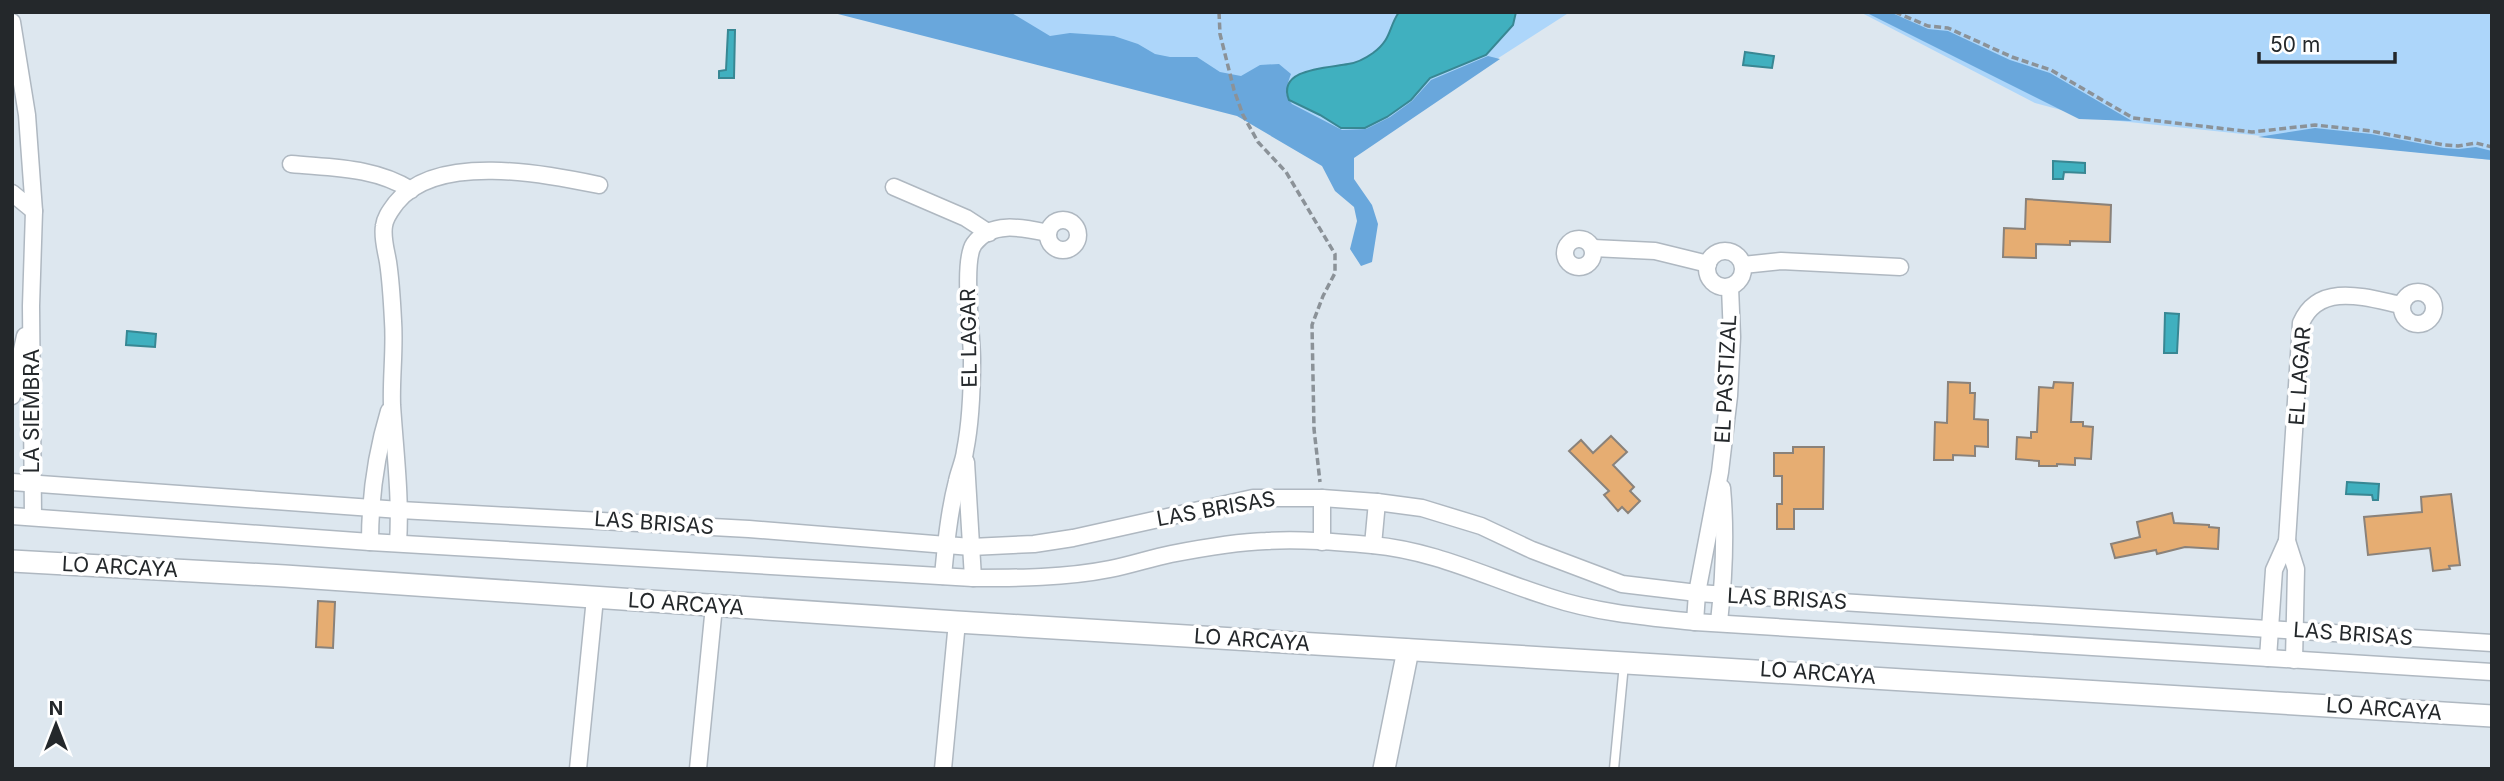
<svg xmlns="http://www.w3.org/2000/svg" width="2504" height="781" font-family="Inter,sans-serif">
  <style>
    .green { fill: #add6fa }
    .forest { fill: #69a7dc }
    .water { fill: #40b0bf; stroke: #388793; stroke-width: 2 }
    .building { fill: #e6ad72; stroke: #8a827a; stroke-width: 2 }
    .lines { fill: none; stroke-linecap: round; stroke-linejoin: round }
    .service-casing { stroke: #afb8c1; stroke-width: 11 }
    .minor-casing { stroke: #afb8c1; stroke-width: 19 }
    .tertiary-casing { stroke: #afb8c1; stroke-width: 24 }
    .path { stroke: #8b9298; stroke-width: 3.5; stroke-dasharray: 7 3.5; stroke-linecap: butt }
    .service { stroke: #fff; stroke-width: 8 }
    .minor { stroke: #fff; stroke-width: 16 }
    .tertiary { stroke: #fff; stroke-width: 21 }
    .labels { text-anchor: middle; stroke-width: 7; stroke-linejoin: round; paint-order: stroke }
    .street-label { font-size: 21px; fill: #24282b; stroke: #fff }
  </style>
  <rect width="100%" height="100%" fill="#dde7ef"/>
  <!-- green -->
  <g class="green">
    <path d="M 836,12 L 1570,12 L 1346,156 L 1238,115 Z"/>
    <path d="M 1860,12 L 2492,12 L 2492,160 L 2091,118 L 2035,103 Z"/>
  </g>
  <!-- forest -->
  <g class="forest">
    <path d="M 830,12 L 1010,12 L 1050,36 L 1070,33 L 1114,36 L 1138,44 L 1155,54 L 1170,57 L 1197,57 L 1220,72 L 1241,76 L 1260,65 L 1279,64 L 1291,74 C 1287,85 1283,95 1292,104 L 1342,130 L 1366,129 L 1390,117 L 1412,101 L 1431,80 L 1488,56 L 1500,59 L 1354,158 L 1354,179 L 1372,205 L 1378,224 L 1372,262 L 1361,266 L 1350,249 L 1357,221 L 1354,207 L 1335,191 L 1322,166 L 1237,116 Z"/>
    <path d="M 1865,12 L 1890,12 L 1928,29 L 1948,31 L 2010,60 L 2050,73 L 2132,121 L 2079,119 Z"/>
    <path d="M 2315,128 L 2371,134 L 2444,148 L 2459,149 L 2476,147 L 2492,151 L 2492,160 L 2258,137 Z"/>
  </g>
  <!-- water -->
  <g class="water">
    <path d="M 1399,12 L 1516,12 L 1513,25 L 1486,55 L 1430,78 L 1411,100 L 1387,117 L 1365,128 L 1341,128 L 1320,115 L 1289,100 C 1276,68 1329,68 1348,64 C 1356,63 1366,58 1373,53 C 1392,39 1388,28 1399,12 Z"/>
    <path d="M 728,30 L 735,30 L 734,78 L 719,78 L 719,71 L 726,70 Z"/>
    <path d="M 1745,52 L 1774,56 L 1772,68 L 1743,65 Z"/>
    <path d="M 2053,161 L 2085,163 L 2085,173 L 2064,172 L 2063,179 L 2053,179 Z"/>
    <path d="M 2165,313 L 2179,314 L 2177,353 L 2164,353 Z"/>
    <path d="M 127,331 L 156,334 L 155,347 L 126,345 Z"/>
    <path d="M 2347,482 L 2379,484 L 2378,500 L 2373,500 L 2372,495 L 2346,494 Z"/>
  </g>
  <!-- building -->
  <g class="building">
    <path d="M 2026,199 L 2111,205 L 2110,242 L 2070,241 L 2070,245 L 2036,244 L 2036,258 L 2003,257 L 2004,228 L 2025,229 Z"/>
    <path d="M 1948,382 L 1970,383 L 1970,393 L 1975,393 L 1974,419 L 1988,420 L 1988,447 L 1975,446 L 1975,456 L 1953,455 L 1953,460 L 1934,460 L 1935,422 L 1947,423 Z"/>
    <path d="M 2054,382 L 2073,383 L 2071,422 L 2083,422 L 2083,426 L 2093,427 L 2091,459 L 2075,458 L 2075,465 L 2057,464 L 2057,466 L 2039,466 L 2039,461 L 2016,459 L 2017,437 L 2031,438 L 2031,432 L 2037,432 L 2039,387 L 2053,388 Z"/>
    <path d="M 1611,436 L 1627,452 L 1613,465 L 1634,487 L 1630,491 L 1640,501 L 1628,513 L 1622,507 L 1618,511 L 1604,495 L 1609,491 L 1569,451 L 1581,440 L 1593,453 Z"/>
    <path d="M 1793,447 L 1824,447 L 1823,509 L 1794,509 L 1794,529 L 1777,529 L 1777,504 L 1782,504 L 1782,476 L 1774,476 L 1774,453 L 1793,453 Z"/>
    <path d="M 2451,494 L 2460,565 L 2449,566 L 2450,569 L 2433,571 L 2430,548 L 2368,555 L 2364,517 L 2422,512 L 2421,497 Z"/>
    <path d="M 2172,513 L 2174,523 L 2209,525 L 2209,527 L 2219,528 L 2218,549 L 2185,547 L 2157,554 L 2156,550 L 2115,558 L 2111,544 L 2140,537 L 2137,522 Z"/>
    <path d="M 318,601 L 335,602 L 333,648 L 316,647 Z"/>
  </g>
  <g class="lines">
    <defs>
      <path id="service" d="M 1614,769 L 1624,664"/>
      <g id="minor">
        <path d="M 12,22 L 27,115 L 34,211 L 31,306 L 33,517"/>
        <path d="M 291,164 C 332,168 375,167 411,190"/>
        <path d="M 894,187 L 966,218 L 989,233"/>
        <path d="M 12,193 L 34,211"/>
        <circle cx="1063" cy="235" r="15"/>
        <circle cx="1579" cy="253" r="14"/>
        <path d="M 1593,248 L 1655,251 L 1708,264"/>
        <circle cx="1725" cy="269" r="18"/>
        <path d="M 1743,265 L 1781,261 L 1900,267"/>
        <circle cx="2418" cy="308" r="16"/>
        <path d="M 12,396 L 25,336"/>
        <path d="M 966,462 L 973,578"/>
        <path d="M 12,482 L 400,510 L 749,529 L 971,547 L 1034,544 L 1073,538 L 1253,498 L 1322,498 L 1377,502 L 1422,508 L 1481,526 L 1532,550 L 1622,584 L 1697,593 L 2492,643"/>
        <path d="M 12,516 L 370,542 L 973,578 C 1018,578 1065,578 1110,569 C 1131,565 1151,558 1171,554 C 1202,548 1235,542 1266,541 C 1301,539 1337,542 1372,545 C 1437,551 1488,578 1549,597 C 1597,613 1645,617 1695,622 L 2492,672"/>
        <path d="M 2287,541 L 2296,569 L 2294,660"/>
        <path d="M 370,542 C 370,497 376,454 389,411"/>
        <path d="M 1322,542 L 1322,498"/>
        <path d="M 398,543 C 401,497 395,452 392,405 C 391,377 395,349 393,321 C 392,301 391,282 388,262 C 386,250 382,238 384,226 C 385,217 391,210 396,203 C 436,152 545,174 599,185"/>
        <path d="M 1373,545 L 1377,502"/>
        <path d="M 943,576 C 946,544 949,512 957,481 C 959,471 964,461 965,451 C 971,421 972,390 972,360 C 972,335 962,261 974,244 C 991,220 1024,228 1048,233"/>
        <path d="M 1695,622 L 1697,593 L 1720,472 L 1729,396 L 1732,337 L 1730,287"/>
        <path d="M 1719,622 C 1724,578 1726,532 1722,488"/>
        <path d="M 2268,658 L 2274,570 L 2287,541 L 2301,323 C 2319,281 2367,298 2401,305"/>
        <path d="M 578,769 L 595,598"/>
        <path d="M 698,769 L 714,606"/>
        <path d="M 943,769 L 957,622"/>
      </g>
      <g id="tertiary">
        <path d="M 12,561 L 285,576 L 957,622 L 2492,716"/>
        <path d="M 1384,769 L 1408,650"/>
      </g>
    </defs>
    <!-- service casing -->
    <use href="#service" class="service-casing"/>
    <!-- minor casing -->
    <use href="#minor" class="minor-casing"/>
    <!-- tertiary casing -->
    <use href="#tertiary" class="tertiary-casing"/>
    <!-- path -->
    <g class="path">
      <path d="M 1219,12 L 1220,34 L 1234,90 L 1243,115 L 1258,142 L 1286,172 L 1335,254 L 1335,273 L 1323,296 L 1312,325 L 1314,429 L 1320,482"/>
      <path d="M 1895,12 L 1928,26 L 1948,28 L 2012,57 L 2051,70 L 2133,118 L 2252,132 L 2315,125 L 2371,131 L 2444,145 L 2458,146 L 2476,143 L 2492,147"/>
    </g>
    <!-- service -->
    <use href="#service" class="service"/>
    <!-- minor -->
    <use href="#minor" class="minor"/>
    <!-- tertiary -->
    <use href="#tertiary" class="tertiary"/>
  </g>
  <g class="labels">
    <!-- street labels -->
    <g class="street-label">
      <text transform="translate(969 338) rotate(-91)" y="7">EL LAGAR</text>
      <text transform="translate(2300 376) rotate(-86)" y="7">EL LAGAR</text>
      <text transform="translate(1726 379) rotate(-87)" y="7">EL PASTIZAL</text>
      <text transform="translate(32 411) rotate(-90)" y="7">LA SIEMBRA</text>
      <text transform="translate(1216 509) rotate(-10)" y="7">LAS BRISAS</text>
      <text transform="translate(654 523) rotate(4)" y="7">LAS BRISAS</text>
      <text transform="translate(120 567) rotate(3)" y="7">LO ARCAYA</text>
      <text transform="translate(1787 599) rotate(3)" y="7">LAS BRISAS</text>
      <text transform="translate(686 604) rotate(4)" y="7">LO ARCAYA</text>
      <text transform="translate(2353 634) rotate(4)" y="7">LAS BRISAS</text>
      <text transform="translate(1252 640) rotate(4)" y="7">LO ARCAYA</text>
      <text transform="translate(1818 673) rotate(4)" y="7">LO ARCAYA</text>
      <text transform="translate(2384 709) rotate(4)" y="7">LO ARCAYA</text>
    </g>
  </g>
  <!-- border -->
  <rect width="2504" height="781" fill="none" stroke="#24282b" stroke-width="28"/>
  <!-- north arrow -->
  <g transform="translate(56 725)" stroke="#ffffff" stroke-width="5" paint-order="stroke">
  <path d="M0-5L12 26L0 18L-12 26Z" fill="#24282b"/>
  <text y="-10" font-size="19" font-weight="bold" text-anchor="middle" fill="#24282b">N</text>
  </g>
  <!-- scale -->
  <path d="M2259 52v10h136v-10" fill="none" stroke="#24282b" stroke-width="3.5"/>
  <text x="2270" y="52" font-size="21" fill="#24282b" stroke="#ffffff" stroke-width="5" paint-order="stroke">50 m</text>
</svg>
